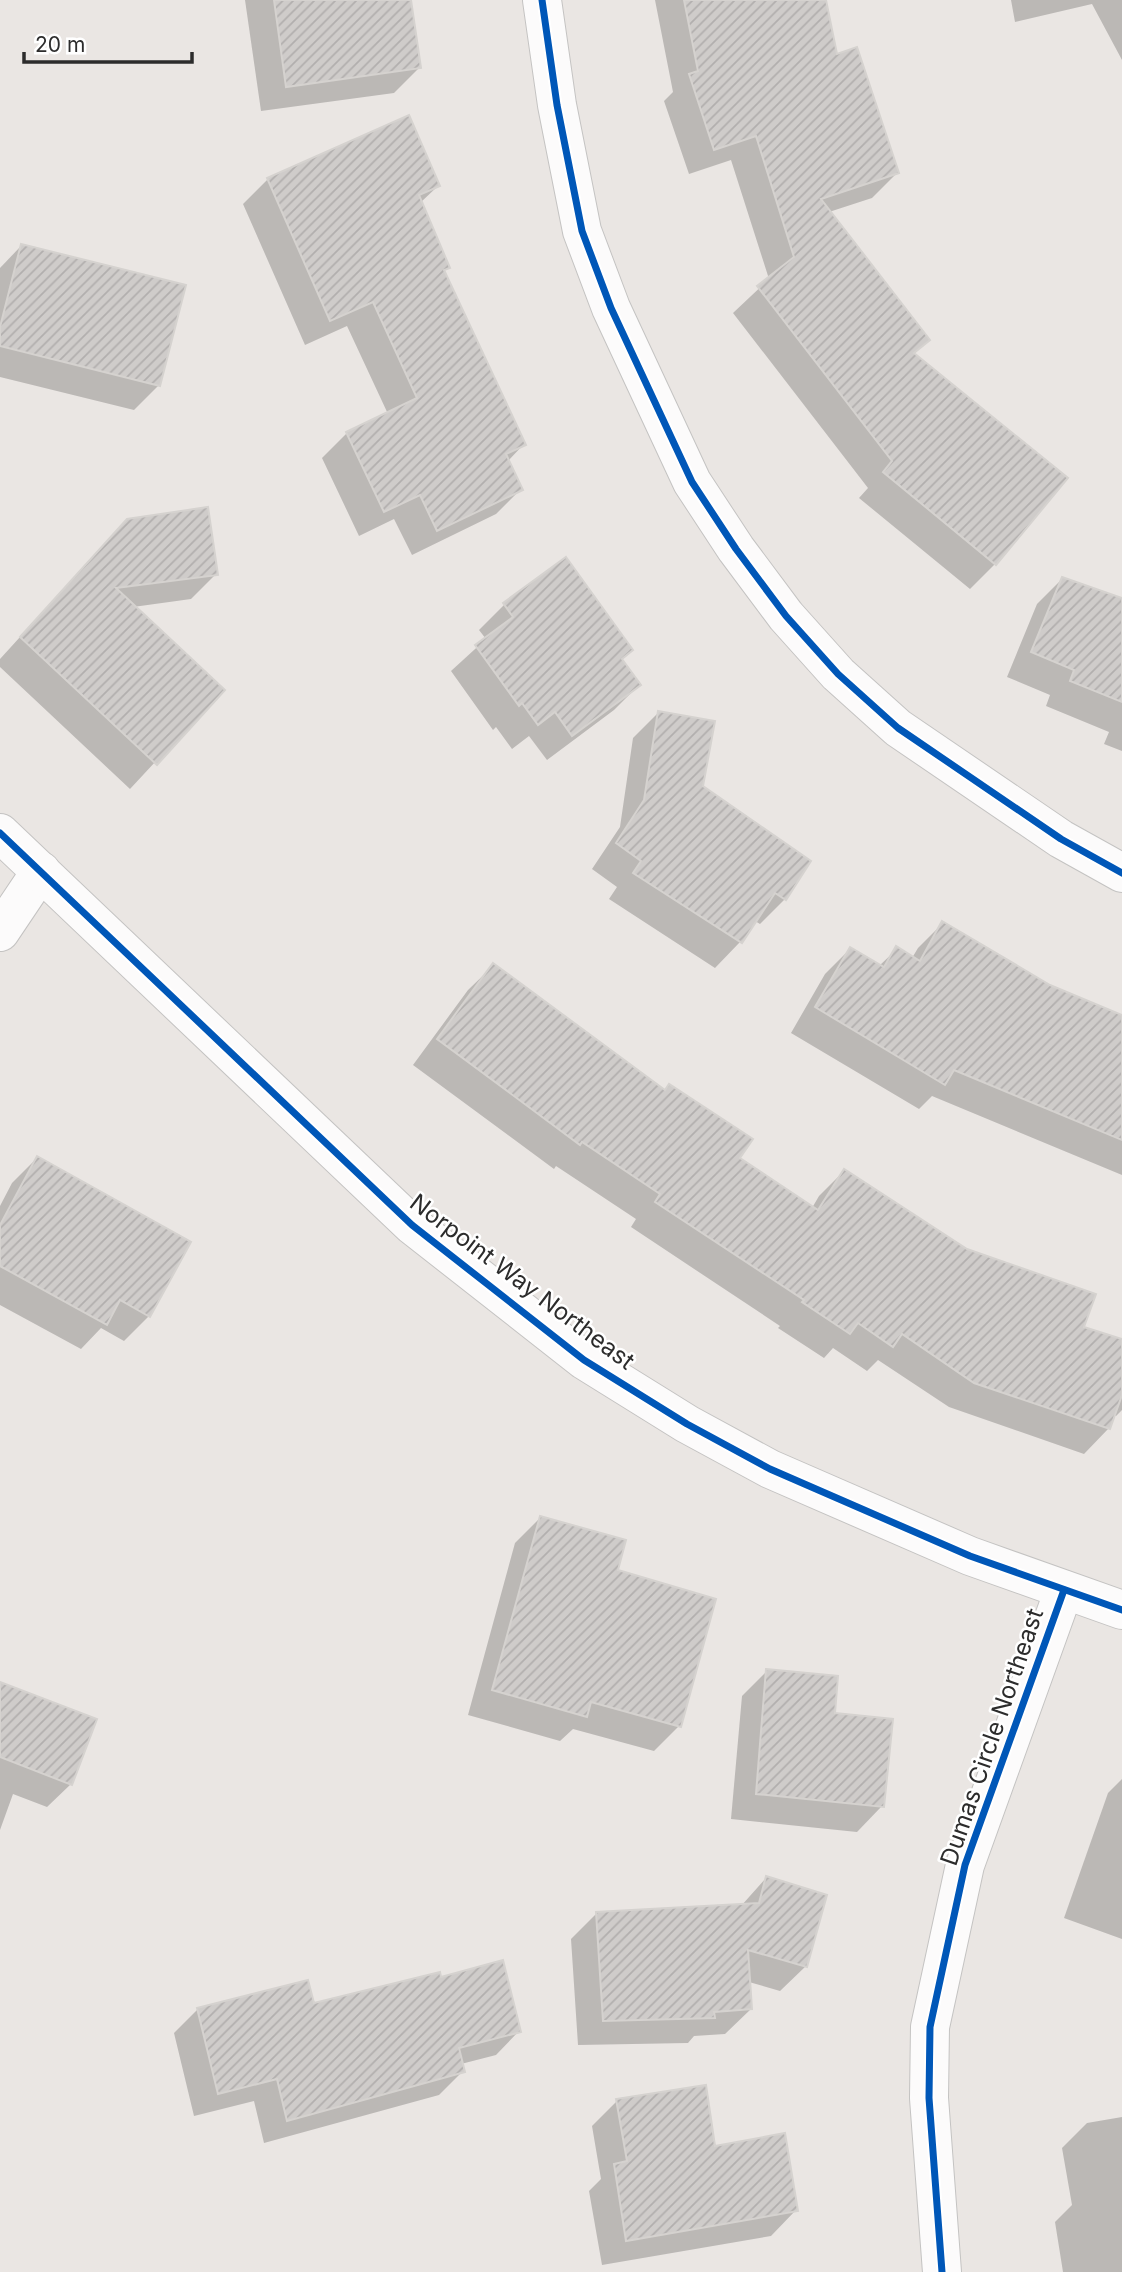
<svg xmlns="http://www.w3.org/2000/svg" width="1122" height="2272" font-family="Inter,sans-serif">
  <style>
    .shadow { fill: #0003 }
    .building { fill: url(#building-hatch); stroke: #d5d2cf; stroke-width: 2 }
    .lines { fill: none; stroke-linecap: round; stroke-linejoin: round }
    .street-casing { stroke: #c4c3c2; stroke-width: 40 }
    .secondary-casing { stroke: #c4c3c2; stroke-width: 40 }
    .street { stroke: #fcfbfb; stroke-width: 38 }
    .secondary { stroke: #fcfbfb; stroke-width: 38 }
    .cycleway-casing { stroke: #fff; stroke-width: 11 }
    .cycleway { stroke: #0057b8; stroke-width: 7 }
    .labels { text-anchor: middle; stroke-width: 5; stroke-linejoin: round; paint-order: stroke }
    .street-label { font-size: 24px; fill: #2c2c2c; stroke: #fff }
  </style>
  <defs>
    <pattern id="building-hatch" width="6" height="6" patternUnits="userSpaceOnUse" patternTransform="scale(1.75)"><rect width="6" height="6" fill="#cfccca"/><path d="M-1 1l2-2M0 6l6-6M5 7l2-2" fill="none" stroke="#b2afae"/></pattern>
  </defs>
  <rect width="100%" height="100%" fill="#eae6e3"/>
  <!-- shadow -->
  <g class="shadow">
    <path d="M 245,0 L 410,0 L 419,68 L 394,93 L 261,111 Z"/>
    <path d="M 655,0 L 824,0 L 836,56 L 897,173 L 872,198 L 829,212 L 928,340 L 913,355 L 995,564 L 970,589 L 859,498 L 868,488 L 733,313 L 769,279 L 731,160 L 689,174 L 664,101 L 673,92 Z"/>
    <path d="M 1011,0 L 1122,0 L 1122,60 L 1092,4 L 1015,22 Z"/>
    <path d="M 268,179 L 438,186 L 420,203 L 448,267 L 443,272 L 524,444 L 508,461 L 521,489 L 496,514 L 412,555 L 394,519 L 359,536 L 322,458 L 347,433 L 388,414 L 347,326 L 305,345 L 243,204 Z"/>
    <path d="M 21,246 L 159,385 L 134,410 L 0,377 L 0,268 Z"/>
    <path d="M 102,547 L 216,574 L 191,599 L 133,607 L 222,690 L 130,789 L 0,667 L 0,659 Z"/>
    <path d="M 1062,579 L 1122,600 L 1122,751 L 1104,744 L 1109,732 L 1046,706 L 1050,695 L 1007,677 L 1037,604 Z"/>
    <path d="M 504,605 L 621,660 L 639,685 L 614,710 L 547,760 L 529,736 L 512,749 L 496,727 L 493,730 L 451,671 L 486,639 L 479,630 Z"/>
    <path d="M 658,713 L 701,786 L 785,899 L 760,924 L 755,921 L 740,942 L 715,968 L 609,899 L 617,887 L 592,869 L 620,827 L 633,738 Z"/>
    <path d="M 943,923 L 1049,987 L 1122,1017 L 1122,1175 L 932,1096 L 919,1109 L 791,1033 L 825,974 L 850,949 L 879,966 L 897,949 L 912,958 L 918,948 Z"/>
    <path d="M 494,965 L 738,1159 L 812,1208 L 819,1196 L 844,1171 L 1082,1328 L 1122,1341 L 1122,1410 L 1116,1416 L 1113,1415 L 1109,1428 L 1084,1454 L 949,1407 L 878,1360 L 867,1371 L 833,1348 L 824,1358 L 778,1328 L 780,1326 L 631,1227 L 636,1219 L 556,1166 L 554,1169 L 413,1065 L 468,990 Z"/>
    <path d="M 37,1158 L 149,1316 L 124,1341 L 101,1328 L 81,1349 L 0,1305 L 0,1206 L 12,1183 Z"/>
    <path d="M 540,1518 L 616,1571 L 679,1726 L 654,1751 L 573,1729 L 560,1741 L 468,1715 L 515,1543 Z"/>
    <path d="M 767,1671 L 833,1714 L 882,1806 L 857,1832 L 731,1819 L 742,1696 Z"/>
    <path d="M 0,1684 L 71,1784 L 47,1807 L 13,1794 L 0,1830 Z"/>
    <path d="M 1122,1779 L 1122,1939 L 1064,1918 L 1108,1793 Z"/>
    <path d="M 766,1878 L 806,1966 L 780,1991 L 749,1982 L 751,2009 L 725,2034 L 694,2036 L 688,2043 L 578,2045 L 571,1939 L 596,1914 L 741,1906 Z"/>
    <path d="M 440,1979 L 519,2031 L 496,2055 L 461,2064 L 463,2071 L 439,2095 L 264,2143 L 254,2101 L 194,2116 L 174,2033 L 198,2009 L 312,2005 Z"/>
    <path d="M 617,2101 L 714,2148 L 796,2210 L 771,2236 L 602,2265 L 589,2191 L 601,2179 L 592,2126 Z"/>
    <path d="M 1122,2117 L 1122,2272 L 1063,2272 L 1055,2222 L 1072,2205 L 1062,2148 L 1087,2123 Z"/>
  </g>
  <!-- building -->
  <g class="building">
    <path d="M 274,0 L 411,0 L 421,68 L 286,87 Z"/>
    <path d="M 684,0 L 826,0 L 837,54 L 857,47 L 899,173 L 821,199 L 930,340 L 914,353 L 1068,478 L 996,565 L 883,472 L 892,461 L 757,286 L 794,257 L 756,136 L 714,150 L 689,74 L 698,71 Z"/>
    <path d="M 409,115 L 440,186 L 419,195 L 450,268 L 444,270 L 526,445 L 506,454 L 523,490 L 437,531 L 420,495 L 384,512 L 346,432 L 417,398 L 373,302 L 330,321 L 267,178 Z"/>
    <path d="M 21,244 L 186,285 L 160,386 L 0,346 L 0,327 Z"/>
    <path d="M 208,507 L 218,575 L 116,588 L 225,690 L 157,765 L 20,637 L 127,519 Z"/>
    <path d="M 566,557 L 633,650 L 622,659 L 641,685 L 572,736 L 555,712 L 538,725 L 522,703 L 519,706 L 475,645 L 513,617 L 503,603 Z"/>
    <path d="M 1062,577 L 1122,598 L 1122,702 L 1070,681 L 1074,670 L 1031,652 Z"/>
    <path d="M 658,711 L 715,721 L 703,786 L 811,861 L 786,900 L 775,893 L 742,943 L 633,873 L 641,861 L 616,843 L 644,800 Z"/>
    <path d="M 942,921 L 1050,985 L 1122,1015 L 1122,1140 L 954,1070 L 945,1085 L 815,1007 L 850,947 L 884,967 L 896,946 L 920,961 Z"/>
    <path d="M 493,963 L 665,1090 L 669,1084 L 753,1139 L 740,1158 L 818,1210 L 844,1169 L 967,1249 L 1096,1294 L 1084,1327 L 1122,1339 L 1122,1395 L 1110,1429 L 974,1383 L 902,1334 L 893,1347 L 858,1323 L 850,1334 L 802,1302 L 804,1300 L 655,1202 L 660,1194 L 582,1142 L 580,1145 L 437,1039 Z"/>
    <path d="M 37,1156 L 191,1242 L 150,1317 L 120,1300 L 107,1325 L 0,1266 L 0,1225 Z"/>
    <path d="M 540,1516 L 626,1540 L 618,1570 L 716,1599 L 681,1727 L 591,1702 L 587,1717 L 492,1690 Z"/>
    <path d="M 766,1669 L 838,1676 L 835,1713 L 893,1719 L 884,1807 L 756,1794 Z"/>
    <path d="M 0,1682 L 97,1719 L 72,1785 L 0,1757 Z"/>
    <path d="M 766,1876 L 827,1895 L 807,1967 L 748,1950 L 752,2009 L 714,2012 L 715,2018 L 603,2021 L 596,1912 L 759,1903 Z"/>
    <path d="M 503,1960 L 521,2032 L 459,2048 L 465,2072 L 287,2121 L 277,2079 L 218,2094 L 197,2008 L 308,1980 L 314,2003 L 440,1972 L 441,1977 Z"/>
    <path d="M 706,2085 L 715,2146 L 785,2133 L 798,2211 L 626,2241 L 614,2164 L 627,2161 L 616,2099 Z"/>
  </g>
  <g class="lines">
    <defs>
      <g id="street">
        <path d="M 542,0 L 557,105 L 582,231 L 611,308 L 692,482 L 736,549 L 786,616 L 838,674 L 898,728 L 1061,839 L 1122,873"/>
        <path d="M 0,932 L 41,871"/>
        <path d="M 942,2272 L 929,2098 L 930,2027 L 965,1865 L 1064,1590"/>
      </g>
      <path id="secondary" d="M 0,833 L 412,1225 L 584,1360 L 687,1424 L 770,1469 L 970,1556 L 1122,1610"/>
    </defs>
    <!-- street casing -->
    <use href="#street" class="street-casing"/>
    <!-- secondary casing -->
    <use href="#secondary" class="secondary-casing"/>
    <!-- street -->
    <use href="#street" class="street"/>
    <!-- secondary -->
    <use href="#secondary" class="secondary"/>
    <defs>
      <g id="cycleway">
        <path d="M 542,0 L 557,105 L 582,231 L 611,308 L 692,482 L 736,549 L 786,616 L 838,674 L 898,728 L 1061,839 L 1122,873"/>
        <path d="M 0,833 L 412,1225 L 584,1360 L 687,1424 L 770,1469 L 970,1556 L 1122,1610"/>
        <path d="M 942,2272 L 929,2098 L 930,2027 L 965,1865 L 1064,1590"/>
      </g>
    </defs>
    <!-- cycleway casing -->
    <use href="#cycleway" class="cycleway-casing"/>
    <!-- cycleway -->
    <use href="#cycleway" class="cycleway"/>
  </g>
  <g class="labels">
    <!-- street labels -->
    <g class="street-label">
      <text transform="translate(522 1282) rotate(37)" y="8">Norpoint Way Northeast</text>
      <text transform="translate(992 1737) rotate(-71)" y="8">Dumas Circle Northeast</text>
    </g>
  </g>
  <!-- scale -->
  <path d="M24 52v10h168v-10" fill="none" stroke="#2c2c2c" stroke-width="3.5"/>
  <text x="35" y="52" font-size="21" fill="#2c2c2c" stroke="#ffffff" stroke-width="5" paint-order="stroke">20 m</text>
</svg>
